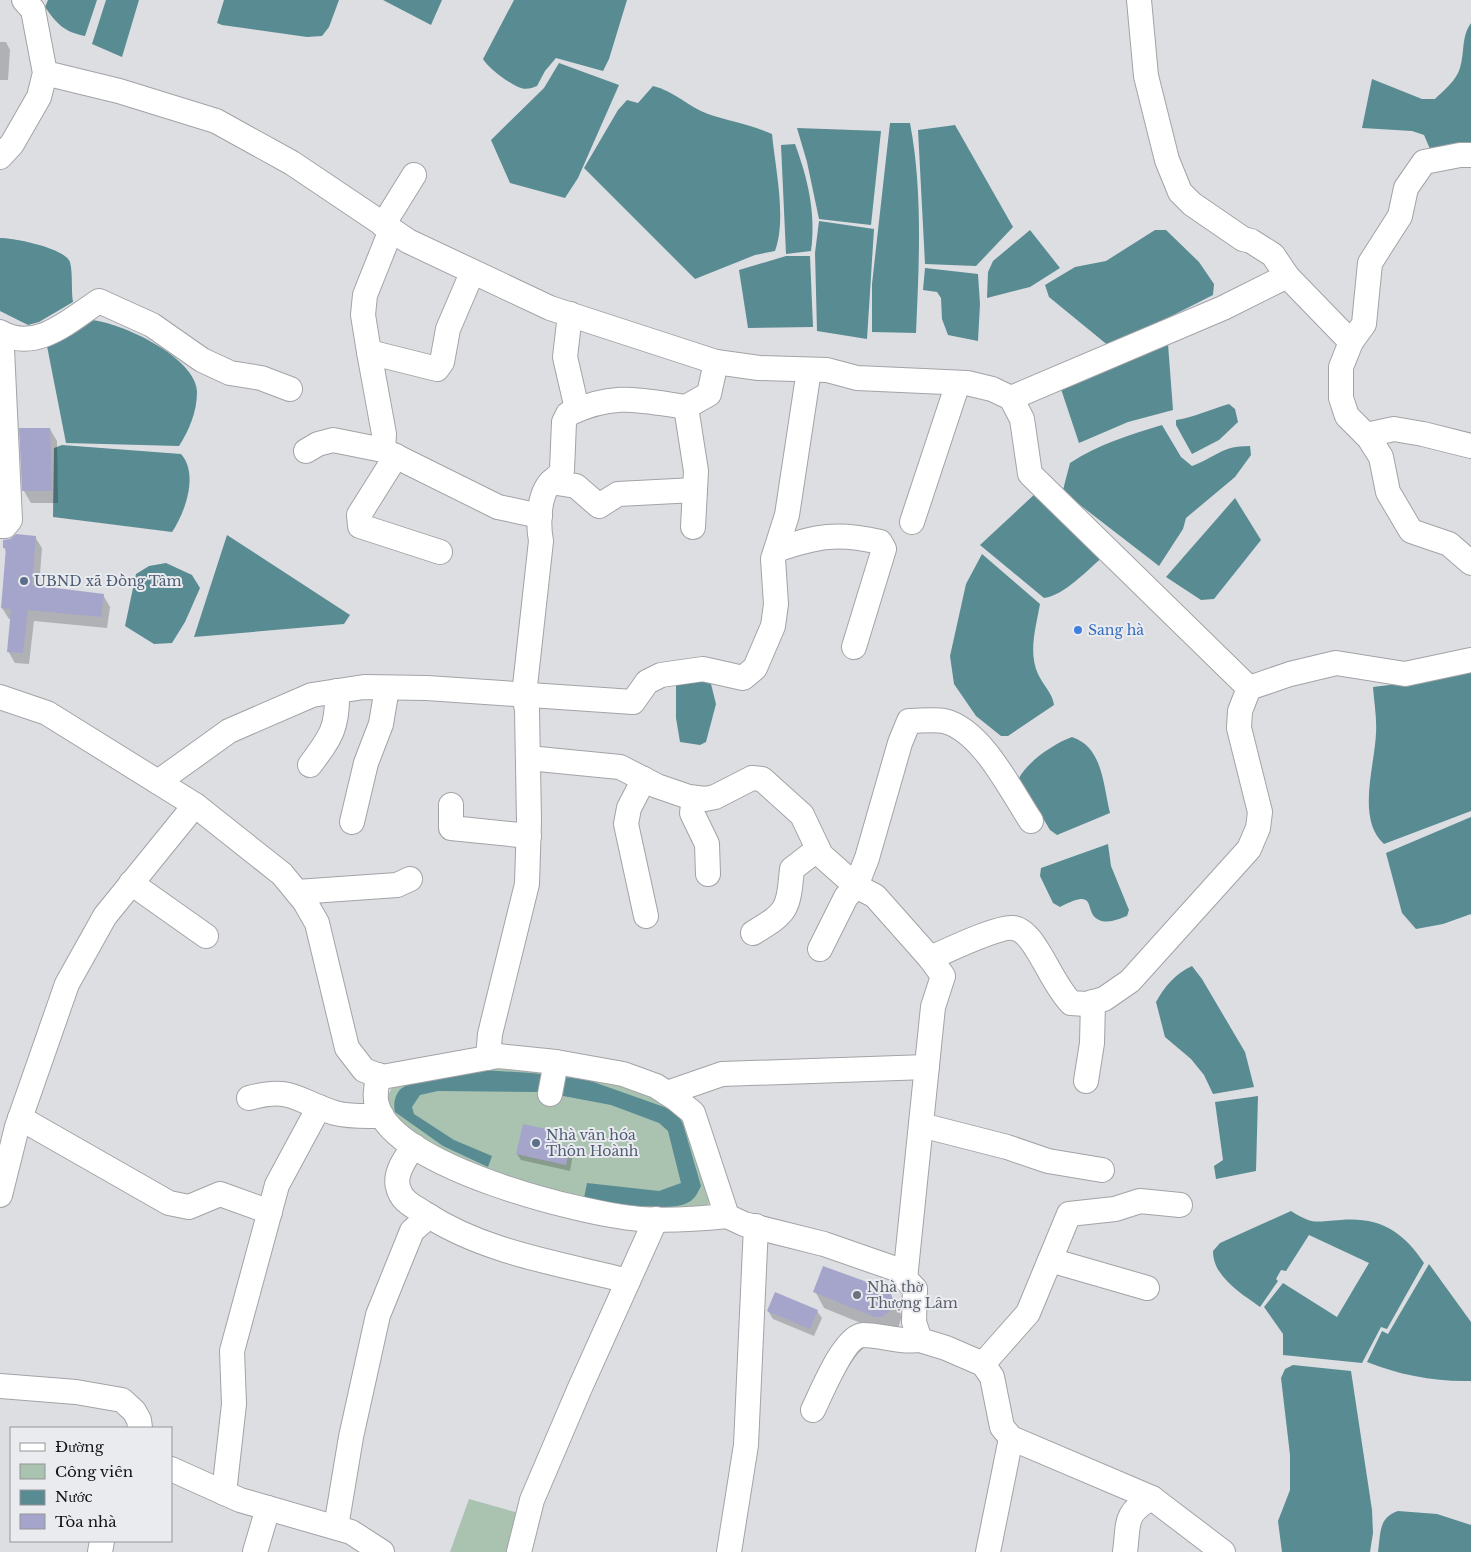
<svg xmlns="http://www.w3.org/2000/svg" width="1471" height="1552" font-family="'Libre Baskerville',serif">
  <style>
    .green { fill: #aac3b1 }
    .water { fill: #598b93 }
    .shadow { fill: #0003 }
    .building { fill: #a5a5cb }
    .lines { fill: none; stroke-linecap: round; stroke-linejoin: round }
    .minor-casing { stroke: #a2a3a6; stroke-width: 26 }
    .minor { stroke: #fff; stroke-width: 24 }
    .service-dot { fill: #5c6f8a; stroke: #eaebef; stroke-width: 2 }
    .shop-dot { fill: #3f7fe0; stroke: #eaebef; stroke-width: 2 }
    .worship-dot { fill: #6b7280; stroke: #eaebef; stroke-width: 2 }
    .labels { text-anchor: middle; stroke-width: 4; stroke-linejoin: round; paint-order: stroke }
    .service-label { font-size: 14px; fill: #4e5e75; stroke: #eaebef; text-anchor: start }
    .shop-label { font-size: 14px; fill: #366cbe; stroke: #eaebef; text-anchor: start }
    .worship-label { font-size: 14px; fill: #5b616d; stroke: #eaebef; text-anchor: start }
  </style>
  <rect width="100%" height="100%" fill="#dddee2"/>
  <!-- green -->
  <g class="green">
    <path d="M 497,1064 L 591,1075 L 661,1098 L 682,1112 L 711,1199 L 707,1206 L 694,1211 L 654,1215 L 514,1186 L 404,1130 L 384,1104 L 393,1085 Z"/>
    <path d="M 469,1499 L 522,1514 L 515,1552 L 450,1552 Z"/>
  </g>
  <!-- water -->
  <g class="water">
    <path d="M 48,0 L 97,0 L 85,36 C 64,32 57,24 45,7 Z"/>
    <path d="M 106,0 L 139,0 L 122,57 L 92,44 Z"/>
    <path d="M 224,0 L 339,0 L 329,27 L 322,36 L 307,37 L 222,25 L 217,23 Z"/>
    <path d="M 383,0 L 442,0 L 431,25 Z"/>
    <path d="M 514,0 L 627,0 L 609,59 L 603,71 L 556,58 L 545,71 L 537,86 C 532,88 527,90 521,88 C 511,85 488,68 483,59 Z"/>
    <path d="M 1471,23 L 1471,148 L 1430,149 L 1424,135 L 1412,131 L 1362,128 L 1372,79 L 1422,99 L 1435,99 C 1444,90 1456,81 1460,68 C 1465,52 1461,37 1471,23 Z"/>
    <path d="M 559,63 L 619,85 L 578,178 L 565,198 L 510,183 L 491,140 L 544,88 Z"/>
    <path d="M 653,86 C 674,91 689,107 708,114 C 729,121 752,125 772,134 C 775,167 787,219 775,251 L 755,255 L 695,279 L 584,168 L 618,110 L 627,100 L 638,103 Z"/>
    <path d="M 890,123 L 910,123 C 923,191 919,264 916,333 L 872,332 L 872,284 Z"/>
    <path d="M 955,125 L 1013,227 L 976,266 L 925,264 L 918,130 Z"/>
    <path d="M 797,128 L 881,131 L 871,225 L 819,219 L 807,162 Z"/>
    <path d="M 795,144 C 808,179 816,214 811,251 L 786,254 L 781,145 Z"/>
    <path d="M 819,221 L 874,229 L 867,339 L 817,331 L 815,253 Z"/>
    <path d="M 1030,230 L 1060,268 L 1030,287 L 987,298 L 988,272 L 993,261 Z"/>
    <path d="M 1155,230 L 1166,230 L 1199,262 L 1214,284 L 1213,295 L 1110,347 L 1049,297 L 1045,285 L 1075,267 L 1106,261 Z"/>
    <path d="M 0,238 C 14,238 65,248 70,262 C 73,274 71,290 73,302 L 39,322 L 28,325 L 0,311 Z"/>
    <path d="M 786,256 L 810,256 L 813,327 L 748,328 L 739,270 Z"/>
    <path d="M 925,268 L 978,274 L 980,304 L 978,341 L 948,335 L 942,319 L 941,298 L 937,292 L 923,290 Z"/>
    <path d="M 91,320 C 120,322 196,357 197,392 C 197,412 189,430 179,446 L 66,443 L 47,346 Z"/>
    <path d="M 1168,344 L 1173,410 L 1128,422 L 1079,443 L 1059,383 Z"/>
    <path d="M 1229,404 L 1235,409 L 1238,422 L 1219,440 L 1192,454 L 1176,425 L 1176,420 C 1195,417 1211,409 1229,404 Z"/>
    <path d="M 1162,425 L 1181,457 L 1192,466 C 1217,457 1220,446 1250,446 L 1251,455 L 1235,477 L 1186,518 L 1183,529 L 1159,566 L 1071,498 L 1063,490 L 1070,463 C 1099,444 1129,435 1162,425 Z"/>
    <path d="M 62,445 L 181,454 C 199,474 185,513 172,532 L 53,517 L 54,448 Z"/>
    <path d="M 1037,492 L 1103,557 C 1087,570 1065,595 1044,598 L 980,545 Z"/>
    <path d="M 1235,498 L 1261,540 L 1214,599 L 1201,600 L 1166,577 Z"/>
    <path d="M 227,535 L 350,615 L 344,624 L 194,637 Z"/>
    <path d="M 982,554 L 1040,604 C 1036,627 1028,652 1038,674 C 1043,685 1053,694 1054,705 L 1008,736 L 1001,736 L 976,716 L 954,684 L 950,656 L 966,584 Z"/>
    <path d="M 166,563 L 192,575 L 200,588 L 185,622 L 172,643 L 154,644 L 125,626 L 136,574 L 149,566 Z"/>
    <path d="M 1471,669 L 1471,811 L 1384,844 C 1356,819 1375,765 1376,733 C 1377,718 1374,702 1373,687 L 1414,682 Z"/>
    <path d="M 710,680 L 716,704 L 706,742 L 700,745 L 680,742 L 676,718 L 676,684 Z"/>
    <path d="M 1072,737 C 1103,747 1103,785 1110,813 L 1057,835 L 1050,830 L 1019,778 C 1028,761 1055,743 1072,737 Z"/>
    <path d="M 1471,817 L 1471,914 L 1443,924 L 1416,929 L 1402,913 L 1386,853 Z"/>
    <path d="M 1108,844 L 1111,866 L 1129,910 L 1127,916 C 1119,919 1108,924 1099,920 C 1082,912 1100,886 1060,907 L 1053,903 L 1040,876 L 1041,868 Z"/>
    <path d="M 1192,966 L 1202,979 L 1245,1052 L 1254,1087 L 1213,1094 L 1204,1075 L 1191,1059 L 1165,1037 L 1156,1002 C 1164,987 1176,973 1192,966 Z"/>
    <path d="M 482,1070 L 532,1073 L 588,1080 L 667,1108 L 678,1115 L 683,1124 L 701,1186 C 698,1192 695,1199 689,1202 C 670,1214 607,1202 584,1198 L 587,1183 L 659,1191 L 681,1183 L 668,1131 L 659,1123 L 611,1105 L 542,1092 L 438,1091 L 420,1095 L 412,1107 L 414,1114 L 454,1140 L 492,1156 L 488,1167 L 443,1146 L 395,1112 C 393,1104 395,1093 402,1088 C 421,1076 460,1074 482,1070 Z"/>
    <path d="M 1258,1096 L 1256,1171 L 1216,1179 L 1214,1166 L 1223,1160 L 1215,1102 Z"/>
    <path d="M 1291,1211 C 1315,1226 1315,1221 1341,1220 C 1381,1217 1403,1232 1424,1263 L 1387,1329 L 1381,1327 L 1362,1363 L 1283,1355 L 1283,1334 L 1264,1307 L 1283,1283 L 1337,1317 L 1369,1263 L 1309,1235 L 1286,1271 L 1281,1270 L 1276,1279 L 1278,1281 L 1260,1307 C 1241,1293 1213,1277 1213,1251 L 1220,1243 Z"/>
    <path d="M 1429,1264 L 1471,1322 L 1471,1381 C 1436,1382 1399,1375 1367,1362 L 1382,1331 L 1388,1334 Z"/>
    <path d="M 1293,1365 L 1351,1371 L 1372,1510 L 1373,1533 L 1370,1552 L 1282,1552 L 1278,1521 L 1290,1490 L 1290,1455 L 1281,1378 L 1285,1369 Z"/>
    <path d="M 1398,1511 L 1437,1514 L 1471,1525 L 1471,1552 L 1378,1552 C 1381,1533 1378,1518 1398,1511 Z"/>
  </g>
  <!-- shadow -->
  <g class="shadow">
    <path d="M 0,42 L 6,42 L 10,50 L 8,80 L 0,80 Z"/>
    <path d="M 21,429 L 50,429 L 57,441 L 58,503 L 31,503 L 24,491 Z"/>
    <path d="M 35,537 L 42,548 L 39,587 L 103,595 L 110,607 L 107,628 L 34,621 L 29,664 L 15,663 L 8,651 L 11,619 L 9,619 L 2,608 L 6,552 L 4,547 Z"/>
    <path d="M 555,1132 L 559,1139 L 558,1145 L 569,1148 L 573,1154 L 570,1171 L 521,1160 L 517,1154 Z"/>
    <path d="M 815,1291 L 888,1291 L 902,1316 L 898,1328 L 885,1333 L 824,1308 Z"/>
    <path d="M 768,1311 L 817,1311 L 822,1318 L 814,1336 L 773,1319 Z"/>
  </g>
  <!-- building -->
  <g class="building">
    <path d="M 19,428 L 50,428 L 52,491 L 22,491 Z"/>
    <path d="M 16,534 L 36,536 L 32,585 L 104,594 L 101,617 L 28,610 L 23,653 L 7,652 L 11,609 L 1,608 L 6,548 L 3,548 L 3,540 L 10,539 Z"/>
    <path d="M 523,1124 L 556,1131 L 554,1143 L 570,1147 L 566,1165 L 516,1154 Z"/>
    <path d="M 823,1266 L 889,1290 L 893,1299 L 889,1312 L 882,1317 L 875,1317 L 813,1292 Z"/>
    <path d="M 775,1292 L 818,1310 L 810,1329 L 767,1311 Z"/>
  </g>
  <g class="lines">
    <defs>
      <g id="minor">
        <path d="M 1139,0 L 1146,76 L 1167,160 L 1180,192 L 1192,204 L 1243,239 L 1251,241 L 1273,255 L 1287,276 L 1351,342"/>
        <path d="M 45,73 L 119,91 L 216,121 L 292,163 L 408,241 L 550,308 L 716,362 L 759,368 L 827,370 L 857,378 L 967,383 L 992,389 L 1011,398 L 1022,419 L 1030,474 L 1249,688"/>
        <path d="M 1471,155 L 1460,155 L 1424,162 L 1406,188 L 1400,216 L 1370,263 L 1364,324 L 1351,342 L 1341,367 L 1341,398 L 1347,416 L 1369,438 L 1381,457 L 1388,492 L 1411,531 L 1449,544 L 1471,563"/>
        <path d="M 0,157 L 12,144 L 39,97 L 45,73 L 33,10 L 24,0"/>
        <path d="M 383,225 L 414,175"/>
        <path d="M 570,314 L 565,357 L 577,409"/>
        <path d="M 0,332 C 36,353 70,320 99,301 L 152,325 L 202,360 L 230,373 L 261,378 L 290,389"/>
        <path d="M 369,352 L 363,315 L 365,295 L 391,230"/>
        <path d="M 1011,398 L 1223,308 L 1287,276"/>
        <path d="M 686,407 L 696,471 L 693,527"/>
        <path d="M 1366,435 L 1394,429 L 1423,434 L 1471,446"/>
        <path d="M 383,450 L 384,434 L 369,352 L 437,369 L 442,362 L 448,329 L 472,273"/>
        <path d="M 306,451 L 318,444 L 333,440 L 383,450 L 498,507 L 540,516"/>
        <path d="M 396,456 L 359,515 L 360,526 L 440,552"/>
        <path d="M 551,482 L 576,486 L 599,506 L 618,494 L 695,490"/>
        <path d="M 912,522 L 958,383"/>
        <path d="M 0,526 L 5,526 L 10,520 L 2,349"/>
        <path d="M 776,550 C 817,536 837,532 880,542 L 884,549 L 854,647"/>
        <path d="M 0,697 L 47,713 L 195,805 L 282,874 L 305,902 L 317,923 L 347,1048 L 364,1070 L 382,1077 L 498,1056 L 556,1062 L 623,1074 L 656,1086 L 676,1099 L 693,1113 L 727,1216 L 744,1224 L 824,1244 L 896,1269 L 915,1289 L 914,1322 L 920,1340 L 946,1348 L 983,1364 L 992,1377 L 1002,1427 L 1011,1438 L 1152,1498 L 1223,1552"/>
        <path d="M 528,758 L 620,767 L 657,786 L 689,797 L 705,799 L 715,797 L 752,778 L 762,779 L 802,815 L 821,855 L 856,886 L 875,896 L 930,958 L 943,976 L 933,1007 L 905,1279"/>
        <path d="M 310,765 C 331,737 338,728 337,691"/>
        <path d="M 644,779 L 629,808 L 626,824 L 646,916"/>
        <path d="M 158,782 L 229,731 L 312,695 L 364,687 L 427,688 L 633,702 L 647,682 L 661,675 L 703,669 L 743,678 L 755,668 L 773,626 L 776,604 L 773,559 L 787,515 L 809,370"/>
        <path d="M 694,798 L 692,813 L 707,844 L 708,874"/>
        <path d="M 451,805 L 451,828 L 529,836"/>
        <path d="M 352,822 L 366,763 L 381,724 L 387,688"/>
        <path d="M 131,883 L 206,936"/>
        <path d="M 297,892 L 397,885 L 410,879"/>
        <path d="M 753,933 C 788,912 788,910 792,869 L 818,849"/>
        <path d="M 820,949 L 846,897 L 856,886 L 867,858 L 900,743 L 909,721 C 920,721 934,719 944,721 C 982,730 1011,791 1031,821"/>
        <path d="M 930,958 C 947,951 998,926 1013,928 C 1023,929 1031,940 1036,948 C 1048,966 1056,987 1071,1003 L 1086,1004 L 1104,999 L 1130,981 L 1249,849 L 1258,828 L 1260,812 L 1239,728 L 1240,711 L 1249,688 L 1290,674 L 1336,663 L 1405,674 L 1471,660"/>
        <path d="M 488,1058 L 490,1034 L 527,884 L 529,820 L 527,710 L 524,695 L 541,541 C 538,525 538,495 551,482 C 556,477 559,477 562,470 L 564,422 L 568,414 C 614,392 639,400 686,407 L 709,394 L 716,362"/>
        <path d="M 378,1075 C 377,1084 374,1097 377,1105 C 393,1167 582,1214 640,1219 C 669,1221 698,1219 727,1216"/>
        <path d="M 1086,1081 L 1092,1043 L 1093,1002"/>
        <path d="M 667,1093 L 722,1074 L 927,1067"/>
        <path d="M 550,1094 L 556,1062"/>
        <path d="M 249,1098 C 293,1086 296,1101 335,1113 C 350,1117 366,1116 382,1116"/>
        <path d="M 20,1118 L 169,1203 L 189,1207 L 220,1194 L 270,1212"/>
        <path d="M 921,1125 L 1007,1147 L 1048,1161 L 1102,1170"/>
        <path d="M 414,1146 C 406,1157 394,1173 398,1187 C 401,1201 413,1206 424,1213 C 485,1253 558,1263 628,1281"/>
        <path d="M 0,1195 L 17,1127 L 67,984 L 105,916 L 195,805"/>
        <path d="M 1050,1260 L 1147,1288"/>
        <path d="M 983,1364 L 1028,1313 L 1069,1214 L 1115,1209 L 1140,1201 L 1180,1205"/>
        <path d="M 0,1386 L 76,1392 L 122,1400 L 134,1411 L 139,1420 L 140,1428"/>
        <path d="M 813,1410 C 821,1394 844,1336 863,1335 C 883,1335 900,1343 920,1340"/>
        <path d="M 171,1469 L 240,1500 L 351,1532 L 382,1552"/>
        <path d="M 224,1493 L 234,1404 L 232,1351 L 277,1185 L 319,1107"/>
        <path d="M 336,1527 L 351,1437 L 378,1315 L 412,1231 L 429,1216"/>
        <path d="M 100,1552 L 102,1541"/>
        <path d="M 255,1552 L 268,1508"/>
        <path d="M 519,1552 L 532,1500 L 579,1390 L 656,1219"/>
        <path d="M 729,1552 L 746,1445 L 756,1226"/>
        <path d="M 988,1552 L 1011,1438"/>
        <path d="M 1125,1552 C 1129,1524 1123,1513 1152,1498"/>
      </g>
    </defs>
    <!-- minor casing -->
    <use href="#minor" class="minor-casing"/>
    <!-- minor -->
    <use href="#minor" class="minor"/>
  </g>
  <!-- markers -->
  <g class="service-dot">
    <circle cx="24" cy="581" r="5"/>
    <circle cx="536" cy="1143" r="5"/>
  </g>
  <circle class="shop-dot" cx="1078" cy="630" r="5"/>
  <circle class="worship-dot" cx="857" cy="1295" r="5"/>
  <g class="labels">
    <!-- service labels -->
    <g class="service-label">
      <text x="34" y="586">UBND xã Đồng Tâm</text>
      <text x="546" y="1140">Nhà văn hóa<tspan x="546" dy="16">Thôn Hoành</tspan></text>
    </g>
    <!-- shop labels -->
    <g class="shop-label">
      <text x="1088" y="635">Sang hà</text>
    </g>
    <!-- worship labels -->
    <g class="worship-label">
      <text x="867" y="1292">Nhà thờ<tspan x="867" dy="16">Thượng Lâm</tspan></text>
    </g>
  </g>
  <!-- legend -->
  <rect x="10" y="1427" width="162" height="115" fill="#eaebef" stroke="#949598"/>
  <rect x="20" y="1443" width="25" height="8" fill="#ffffff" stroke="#949598"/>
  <text x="55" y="1452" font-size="15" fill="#131415">Đường</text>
  <rect x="20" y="1464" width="25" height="15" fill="#aac3b1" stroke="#949598"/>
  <text x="55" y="1477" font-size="15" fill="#131415">Công viên</text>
  <rect x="20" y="1490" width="25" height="15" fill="#598b93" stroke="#949598"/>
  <text x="55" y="1502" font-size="15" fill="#131415">Nước</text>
  <rect x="20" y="1514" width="25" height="15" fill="#a5a5cb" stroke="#949598"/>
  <text x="55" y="1527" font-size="15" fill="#131415">Tòa nhà</text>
</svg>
